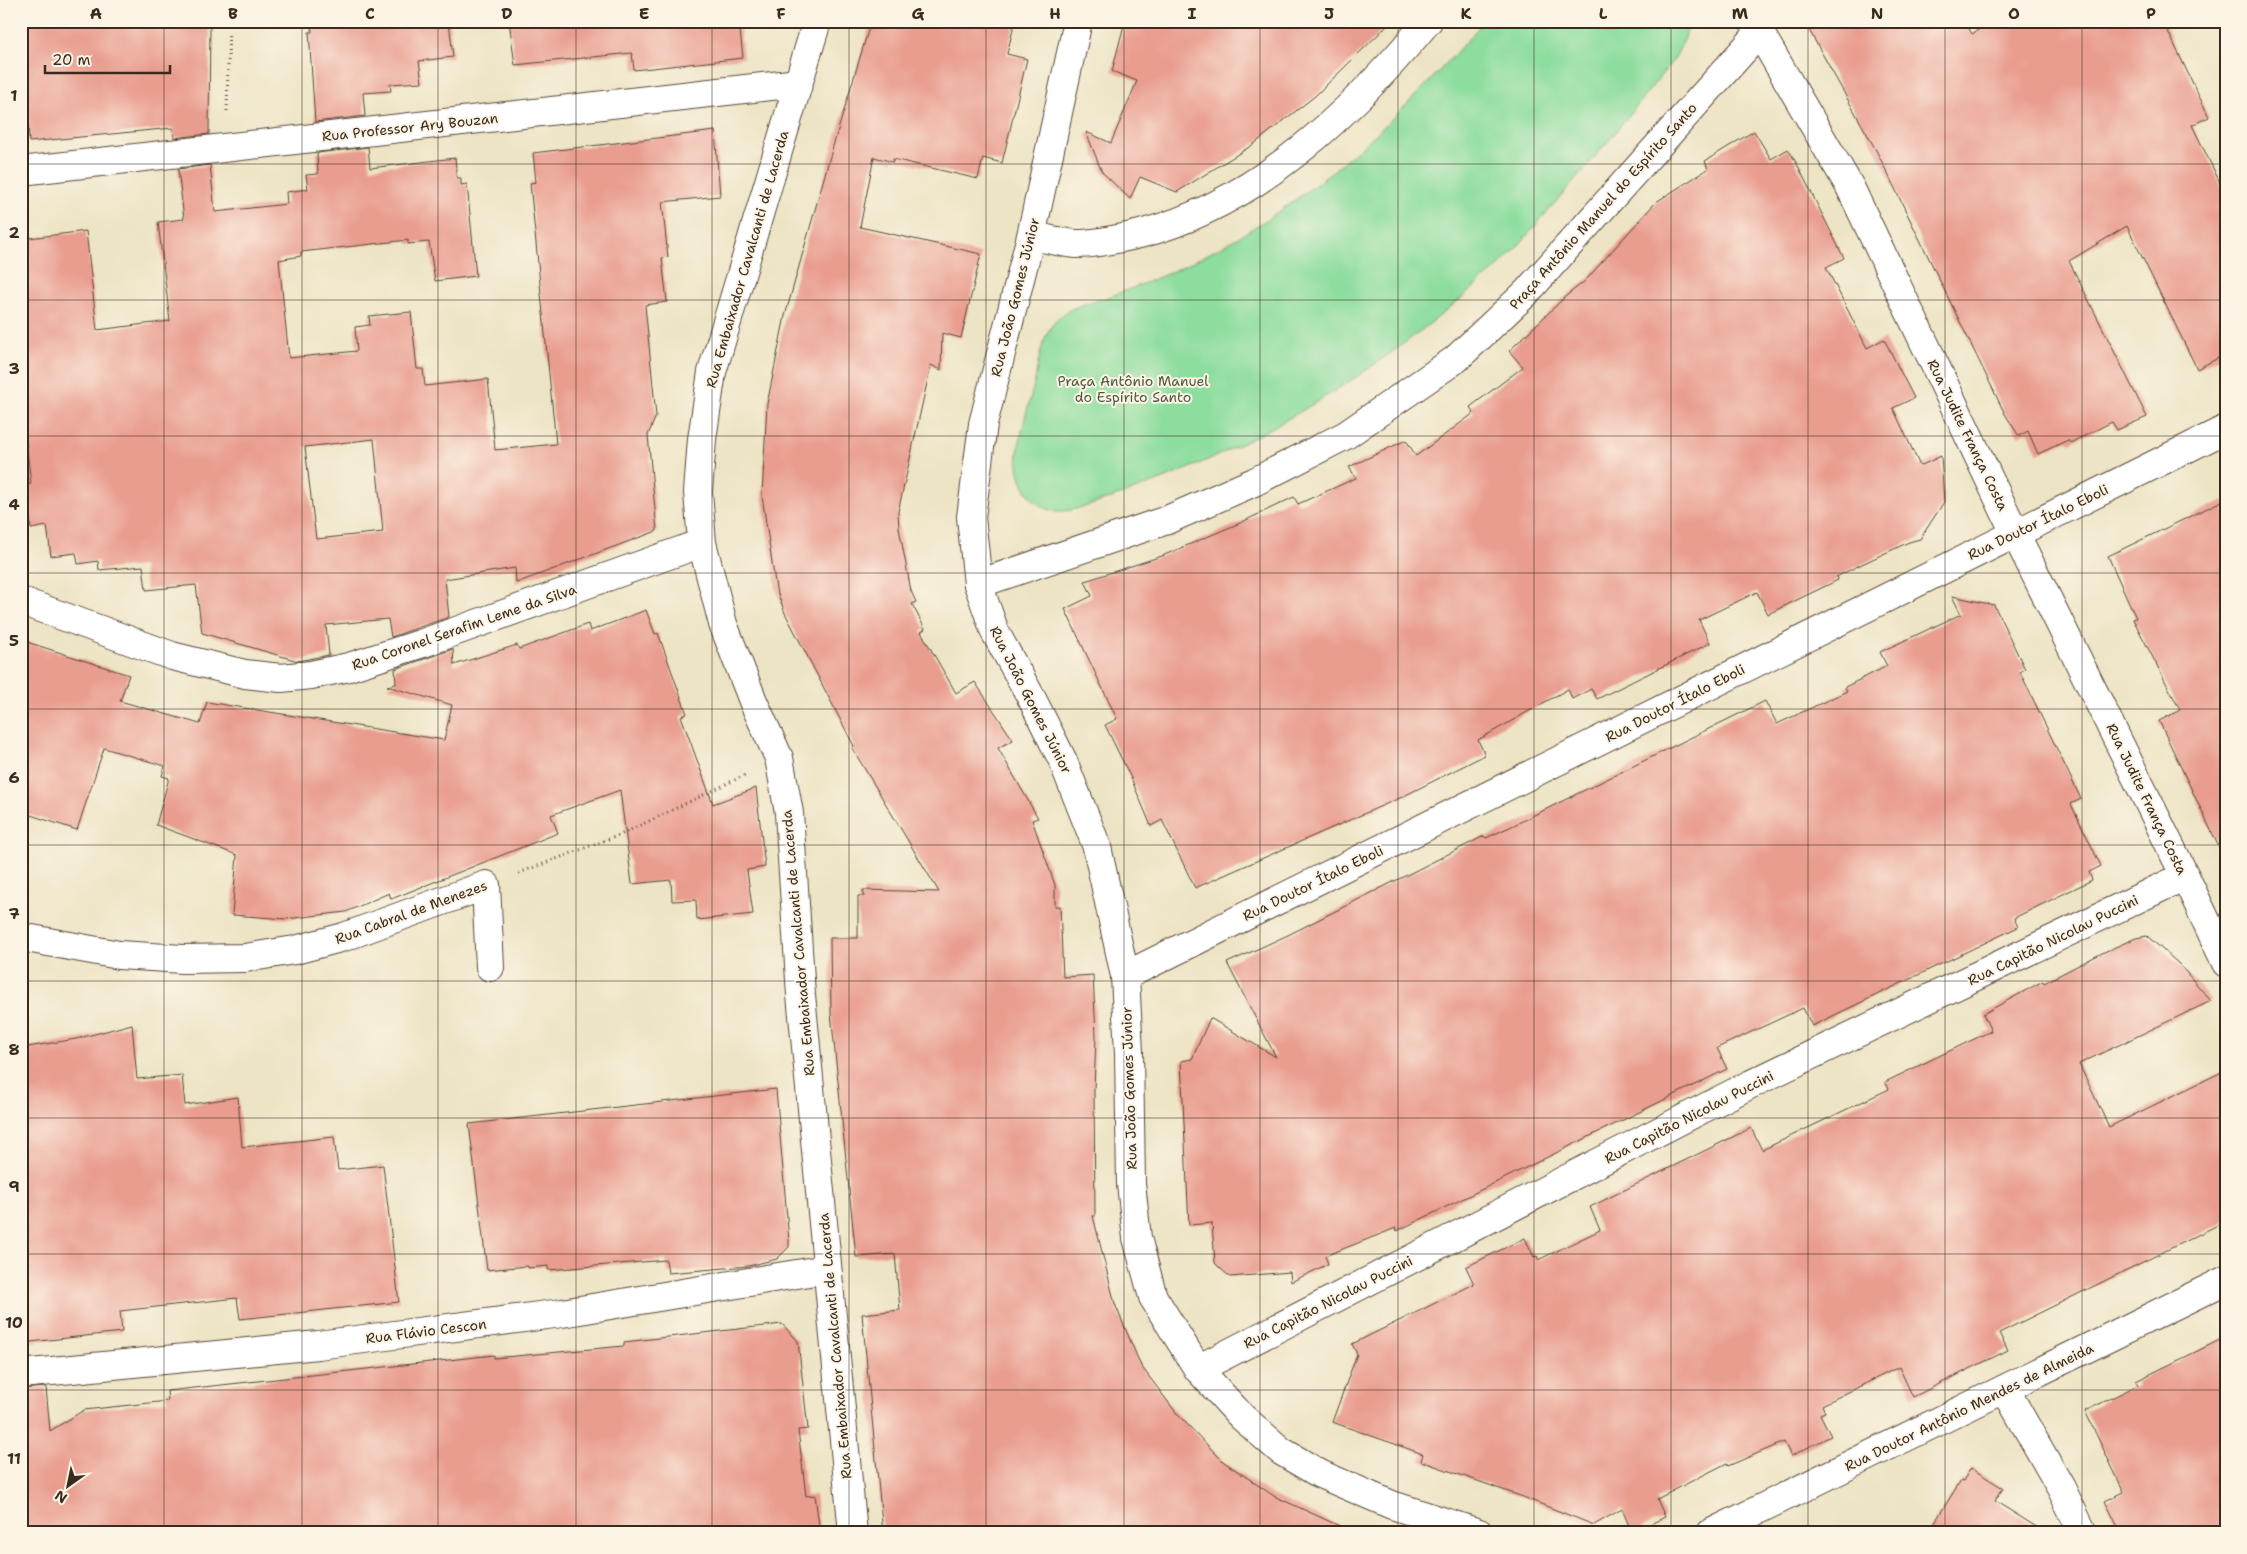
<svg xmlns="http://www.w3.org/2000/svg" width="2247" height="1554" font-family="'Shantell Sans',sans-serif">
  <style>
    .green { fill: #8cdd9e; stroke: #64845e }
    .building { fill: #e99d8f; fill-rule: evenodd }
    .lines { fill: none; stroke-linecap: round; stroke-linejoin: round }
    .minor-casing { stroke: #564637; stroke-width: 30 }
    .path { stroke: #564637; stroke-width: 3; stroke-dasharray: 1 4; stroke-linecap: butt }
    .minor { stroke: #fff; stroke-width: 28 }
    .grid { fill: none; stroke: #3b2a1e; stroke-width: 1; stroke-opacity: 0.55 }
    .labels { text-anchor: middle; stroke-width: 4; stroke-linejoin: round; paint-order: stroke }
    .street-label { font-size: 14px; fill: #3b2a1e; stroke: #fcf5e5 }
    .park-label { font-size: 14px; fill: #4f573e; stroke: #fcf5e5 }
    .neatline { fill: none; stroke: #3b2a1e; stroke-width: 2 }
    .grid-label { font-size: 16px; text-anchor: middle; font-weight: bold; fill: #3b2a1e }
  </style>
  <rect width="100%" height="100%" fill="#fcf5e5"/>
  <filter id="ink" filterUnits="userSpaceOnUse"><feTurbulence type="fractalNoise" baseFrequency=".02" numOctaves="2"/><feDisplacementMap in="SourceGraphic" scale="10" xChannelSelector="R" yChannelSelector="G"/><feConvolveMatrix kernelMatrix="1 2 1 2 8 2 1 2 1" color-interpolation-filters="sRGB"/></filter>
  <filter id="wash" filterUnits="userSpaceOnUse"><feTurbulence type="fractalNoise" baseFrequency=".0096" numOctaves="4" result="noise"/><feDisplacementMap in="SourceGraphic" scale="20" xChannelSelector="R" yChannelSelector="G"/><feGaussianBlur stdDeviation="1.12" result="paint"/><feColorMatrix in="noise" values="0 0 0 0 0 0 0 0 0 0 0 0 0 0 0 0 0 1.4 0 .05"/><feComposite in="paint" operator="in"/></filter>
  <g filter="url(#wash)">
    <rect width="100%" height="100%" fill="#ede4c5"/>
    <!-- green -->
    <path class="green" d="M 1484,21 L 1689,21 L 1685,38 L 1675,58 C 1633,110 1592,163 1547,212 C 1529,233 1511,256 1490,274 C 1447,311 1403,346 1356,377 C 1283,425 1205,466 1123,494 C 1104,500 1083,509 1064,511 C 1032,514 1015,479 1018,453 C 1021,430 1028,407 1034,385 C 1038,366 1040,343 1051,327 C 1056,320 1061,315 1068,311 C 1081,304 1097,301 1111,296 C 1135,287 1159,278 1182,267 C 1303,210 1398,121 1484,21 Z"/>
    <g id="blocks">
      <!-- building -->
      <g class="building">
        <path d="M 21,21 L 210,21 L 209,134 L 174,138 L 173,128 L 29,142 L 28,121 L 21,121 Z"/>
        <path d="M 311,21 L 449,21 L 453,57 L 419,61 L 422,82 L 390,84 L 391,91 L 363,93 L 365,116 L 315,122 L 309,32 L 312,32 Z"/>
        <path d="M 509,21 L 739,21 L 743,58 L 634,70 L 632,53 L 515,65 Z"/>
        <path d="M 871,21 L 1015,21 L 1007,54 L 1027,59 L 1002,163 L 983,158 L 978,179 L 893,159 L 893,162 L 874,157 L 860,227 L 981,254 L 961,338 L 942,333 L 941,370 L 931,365 L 898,512 L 899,528 L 911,591 L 916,602 L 912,604 L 925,629 L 921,632 L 956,693 L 975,682 L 1013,740 L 998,748 L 1038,818 L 1032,820 L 1055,885 L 1055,906 L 1060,906 L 1063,977 L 1093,975 L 1096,1036 L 1094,1090 L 1095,1216 L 1093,1216 L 1115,1304 L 1141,1366 L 1178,1415 L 1224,1462 L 1274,1496 L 1355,1533 L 883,1533 L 862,1314 L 900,1310 L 895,1254 L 856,1257 L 831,1013 L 830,938 L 858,938 L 858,896 L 864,896 L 863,890 L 939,892 L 852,748 L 854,746 L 785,613 L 776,589 L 762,496 L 767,404 L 785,316 L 831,153 Z"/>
        <path d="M 1125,21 L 1392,21 L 1315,96 L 1254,144 L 1177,192 L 1140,177 L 1130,199 L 1102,172 L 1086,132 L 1111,143 L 1137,81 L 1112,71 Z"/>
        <path d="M 1804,21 L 1965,21 L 1972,34 L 1992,21 L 2163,21 L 2209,117 L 2192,125 L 2226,195 L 2226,354 L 2197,369 L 2127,226 L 2069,261 L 2147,417 L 2117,430 L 2112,422 L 2070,443 L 2068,440 L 2038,454 L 2028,431 L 2019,436 L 2005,414 L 1877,152 Z"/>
        <path d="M 715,131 L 720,196 L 662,202 L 668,257 L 662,258 L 667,302 L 645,305 L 656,416 L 648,435 L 657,531 L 516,583 L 515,568 L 445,579 L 449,617 L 391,637 L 388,619 L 326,625 L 329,655 L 298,661 L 202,633 L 196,585 L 146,590 L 143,566 L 99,570 L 98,561 L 78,564 L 76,553 L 51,556 L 47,526 L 31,529 L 30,520 L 21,521 L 21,485 L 31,484 L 23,416 L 21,416 L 21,239 L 86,231 L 97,330 L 170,321 L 158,222 L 184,219 L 178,169 L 210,165 L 215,212 L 287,204 L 286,192 L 308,189 L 306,175 L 318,174 L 317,153 L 368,147 L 370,168 L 455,158 L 457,178 L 461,178 L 461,185 L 467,184 L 476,276 L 435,281 L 429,242 L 408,244 L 408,240 L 301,252 L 301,256 L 279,260 L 289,358 L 357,351 L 355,327 L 370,325 L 369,316 L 411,312 L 417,369 L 423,369 L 425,386 L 488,379 L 495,450 L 556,444 L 530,183 L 536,182 L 533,153 ZM 374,439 L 383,532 L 316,539 L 305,447 Z"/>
        <path d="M 1754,131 L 1771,159 L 1788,149 L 1797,164 L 1844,258 L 1826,267 L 1867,348 L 1884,339 L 1914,398 L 1893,408 L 1920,466 L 1941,456 L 1944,502 L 1920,539 L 1909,542 L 1862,564 L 1836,577 L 1838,580 L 1768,614 L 1757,592 L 1699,620 L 1710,643 L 1597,699 L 1591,689 L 1572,699 L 1568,689 L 1478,740 L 1485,755 L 1402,797 L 1195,888 L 1162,820 L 1151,826 L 1131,778 L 1105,725 L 1117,719 L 1065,609 L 1092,596 L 1085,581 L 1162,556 L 1240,523 L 1294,497 L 1298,504 L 1356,478 L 1349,467 L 1406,440 L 1416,456 L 1474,413 L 1470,407 L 1523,367 L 1509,351 L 1566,296 L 1585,281 L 1656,202 L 1708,169 L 1705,161 Z"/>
        <path d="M 2226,499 L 2226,862 L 2159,721 L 2180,710 L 2133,619 L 2136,618 L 2108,556 Z"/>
        <path d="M 1952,596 L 1994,605 L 2025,669 L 2020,672 L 2081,799 L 2071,804 L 2101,866 L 2089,872 L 2092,880 L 2014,918 L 2018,927 L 1812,1026 L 1803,1008 L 1717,1048 L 1727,1069 L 1397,1231 L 1396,1228 L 1325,1256 L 1328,1264 L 1291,1282 L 1290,1272 L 1230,1277 L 1221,1269 L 1215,1263 L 1212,1223 L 1189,1225 L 1181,1061 L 1192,1059 L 1210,1018 L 1276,1057 L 1227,963 L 1288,935 L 1484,836 L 1486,838 L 1514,825 L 1765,701 L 1777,724 L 1847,691 L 1845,687 L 1887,666 L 1880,652 L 1961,614 Z"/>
        <path d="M 646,610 L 655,634 L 658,633 L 687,714 L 681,716 L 713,804 L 756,788 L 765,867 L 747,870 L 753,914 L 697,920 L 696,900 L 672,901 L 671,880 L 632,884 L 620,790 L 551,815 L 558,833 L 391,899 L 389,893 L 346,912 L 286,919 L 232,915 L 237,855 L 156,825 L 169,778 L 162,776 L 165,766 L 104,748 L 77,830 L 21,812 L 21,640 L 129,675 L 120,701 L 200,724 L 207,702 L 444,740 L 452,705 L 387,686 L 396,684 L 395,669 L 453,649 L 454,665 L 517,645 L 519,649 L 588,624 L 590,631 Z"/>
        <path d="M 2147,936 L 2179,964 L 2211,1001 L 2079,1064 L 2109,1127 L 2226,1070 L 2226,1221 L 1999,1333 L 2008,1350 L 1913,1397 L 1899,1367 L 1822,1405 L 1825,1412 L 1820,1414 L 1831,1436 L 1791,1456 L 1784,1442 L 1728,1466 L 1727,1463 L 1657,1499 L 1665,1517 L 1632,1533 L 1622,1509 L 1594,1525 L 1523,1497 L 1421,1461 L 1423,1454 L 1332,1422 L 1357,1354 L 1352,1344 L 1474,1284 L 1466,1267 L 1525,1238 L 1534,1257 L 1537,1256 L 1538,1260 L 1600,1230 L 1590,1207 L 1751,1128 L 1762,1150 L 1889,1089 L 1885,1082 L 1991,1031 L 1983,1014 L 2043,981 L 2044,983 L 2104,952 L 2136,938 Z"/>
        <path d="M 132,1024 L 137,1079 L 182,1075 L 185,1105 L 238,1097 L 242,1147 L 334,1137 L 338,1170 L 383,1165 L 399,1302 L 240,1319 L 237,1298 L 120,1311 L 122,1332 L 21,1343 L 21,1048 L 76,1039 Z"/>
        <path d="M 776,1089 L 789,1241 L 789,1247 L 777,1259 L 748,1266 L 668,1273 L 666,1260 L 548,1270 L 548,1266 L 528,1268 L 528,1266 L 487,1270 L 469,1124 Z"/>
        <path d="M 782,1324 L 798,1341 L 808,1429 L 798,1430 L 806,1496 L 815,1495 L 820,1533 L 21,1533 L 21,1389 L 46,1387 L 50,1431 L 84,1410 L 168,1401 L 167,1391 L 494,1355 L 494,1358 L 624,1346 L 624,1342 Z"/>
        <path d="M 2226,1337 L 2226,1533 L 2121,1533 L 2105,1501 L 2124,1492 L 2085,1411 L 2138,1385 L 2136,1381 Z"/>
        <path d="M 1971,1468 L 2003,1488 L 1995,1501 L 2046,1533 L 1928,1533 L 1961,1480 L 1963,1481 Z"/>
      </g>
    </g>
  </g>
  <g filter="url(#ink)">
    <use href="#blocks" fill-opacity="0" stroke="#564637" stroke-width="1"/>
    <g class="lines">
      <defs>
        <g id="minor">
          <path d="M 817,21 L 712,372 L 702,439 L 698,492 L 702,543 L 723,624 L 753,701 L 779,758 L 789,813 L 801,995 L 853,1533"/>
          <path d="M 1078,21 L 1031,236 L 983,424 L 971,517 L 978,584 L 995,632 L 1031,697 L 1063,761 L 1097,847 L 1125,976 L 1129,1053 L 1131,1184 L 1137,1238 L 1153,1297 L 1198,1369 L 1242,1417 L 1281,1451 L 1320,1474 L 1392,1505 L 1479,1533"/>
          <path d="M 1753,21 L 1850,187 L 2015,533 L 2185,876 L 2226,963"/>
          <path d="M 21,171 L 798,83"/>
          <path d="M 1031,236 C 1046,238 1061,243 1076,244 C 1097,244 1119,239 1140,234 C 1257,204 1352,112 1428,21"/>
          <path d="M 978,584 L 1167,520 L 1254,482 L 1346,435 L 1456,359 L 1526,293 L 1759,33"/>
          <path d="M 21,601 L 172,656 L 245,674 L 281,678 L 311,675 L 349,667 L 423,643 L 702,543"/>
          <path d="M 21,937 L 119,955 L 183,959 L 245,958 L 295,950 L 344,937 L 486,885 L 490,967"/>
          <path d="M 1125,976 L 2226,429"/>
          <path d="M 1198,1369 L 1751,1084 L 2185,876"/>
          <path d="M 21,1374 L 318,1345 L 562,1313 L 827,1269"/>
          <path d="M 2005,1389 L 2061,1488 L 2083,1533"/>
          <path d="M 1711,1533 L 2226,1280"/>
        </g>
      </defs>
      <!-- minor casing -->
      <use href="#minor" class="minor-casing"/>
      <!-- path -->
      <g class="path">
        <path d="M 227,111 L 229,21"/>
        <path d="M 519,873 L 622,834 L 745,775"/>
      </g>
      <!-- minor -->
      <use href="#minor" class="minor"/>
    </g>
  </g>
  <!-- grid -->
  <path class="grid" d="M 164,21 L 164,1533M 302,21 L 302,1533M 438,21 L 438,1533M 576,21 L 576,1533M 712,21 L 712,1533M 849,21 L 849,1533M 986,21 L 986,1533M 1124,21 L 1124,1533M 1260,21 L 1260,1533M 1398,21 L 1398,1533M 1534,21 L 1534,1533M 1671,21 L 1671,1533M 1808,21 L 1808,1533M 1945,21 L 1945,1533M 2082,21 L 2082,1533M 21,164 L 2226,164M 21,300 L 2226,300M 21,436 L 2226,436M 21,573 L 2226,573M 21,709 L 2226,709M 21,845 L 2226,845M 21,981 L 2226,981M 21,1118 L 2226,1118M 21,1254 L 2226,1254M 21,1390 L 2226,1390"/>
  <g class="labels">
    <!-- street labels -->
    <g class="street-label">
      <text transform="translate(410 127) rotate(-6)" y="5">Rua Professor Ary Bouzan</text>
      <text transform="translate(1603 206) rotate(-48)" y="5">Praça Antônio Manuel do Espírito Santo</text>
      <text transform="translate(747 259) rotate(-74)" y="5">Rua Embaixador Cavalcanti de Lacerda</text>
      <text transform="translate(1015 297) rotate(-76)" y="5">Rua João Gomes Júnior</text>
      <text transform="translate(1968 435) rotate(64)" y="5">Rua Judite França Costa</text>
      <text transform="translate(2038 522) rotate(-26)" y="5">Rua Doutor Ítalo Eboli</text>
      <text transform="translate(464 627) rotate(-19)" y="5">Rua Coronel Serafim Leme da Silva</text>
      <text transform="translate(1031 700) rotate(63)" y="5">Rua João Gomes Júnior</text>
      <text transform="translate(1675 703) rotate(-27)" y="5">Rua Doutor Ítalo Eboli</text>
      <text transform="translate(2147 799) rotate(64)" y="5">Rua Judite França Costa</text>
      <text transform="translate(1313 883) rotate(-26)" y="5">Rua Doutor Ítalo Eboli</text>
      <text transform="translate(411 912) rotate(-20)" y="5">Rua Cabral de Menezes</text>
      <text transform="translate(2053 940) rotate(-26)" y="5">Rua Capitão Nicolau Puccini</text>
      <text transform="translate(798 943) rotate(-95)" y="5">Rua Embaixador Cavalcanti de Lacerda</text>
      <text transform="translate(1129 1088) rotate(-92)" y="5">Rua João Gomes Júnior</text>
      <text transform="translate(1689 1117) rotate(-27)" y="5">Rua Capitão Nicolau Puccini</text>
      <text transform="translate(1328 1302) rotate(-27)" y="5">Rua Capitão Nicolau Puccini</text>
      <text transform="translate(426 1331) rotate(-7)" y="5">Rua Flávio Cescon</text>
      <text transform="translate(835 1346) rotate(-95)" y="5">Rua Embaixador Cavalcanti de Lacerda</text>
      <text transform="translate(1969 1407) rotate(-26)" y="5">Rua Doutor Antônio Mendes de Almeida</text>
    </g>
    <!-- park labels -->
    <g class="park-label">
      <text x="1133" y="386">Praça Antônio Manuel<tspan x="1133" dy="16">do Espírito Santo</tspan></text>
    </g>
  </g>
  <!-- margin -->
  <rect width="2247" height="1554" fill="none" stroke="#fcf5e5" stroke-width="55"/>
  <!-- north arrow -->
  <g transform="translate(68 1486) rotate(213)" stroke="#fcf5e5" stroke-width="4" paint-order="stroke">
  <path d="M0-4L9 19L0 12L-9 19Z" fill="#3b2a1e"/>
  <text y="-8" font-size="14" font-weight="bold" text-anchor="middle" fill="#3b2a1e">N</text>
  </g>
  <!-- scale -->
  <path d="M45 65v8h125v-8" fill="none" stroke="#3b2a1e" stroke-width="2.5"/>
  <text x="52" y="65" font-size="15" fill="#3b2a1e" stroke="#fcf5e5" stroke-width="4" paint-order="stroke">20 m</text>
  <rect x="28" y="28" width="2192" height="1498" class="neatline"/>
  <g class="grid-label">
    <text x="96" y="19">A</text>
    <text x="233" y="19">B</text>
    <text x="370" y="19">C</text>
    <text x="507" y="19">D</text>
    <text x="644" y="19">E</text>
    <text x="781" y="19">F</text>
    <text x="918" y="19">G</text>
    <text x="1055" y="19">H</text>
    <text x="1192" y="19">I</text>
    <text x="1329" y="19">J</text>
    <text x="1466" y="19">K</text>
    <text x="1603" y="19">L</text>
    <text x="1740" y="19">M</text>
    <text x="1877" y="19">N</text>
    <text x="2014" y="19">O</text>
    <text x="2151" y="19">P</text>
    <text x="14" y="101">1</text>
    <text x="14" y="238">2</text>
    <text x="14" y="374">3</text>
    <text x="14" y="510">4</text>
    <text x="14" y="646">5</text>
    <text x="14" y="783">6</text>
    <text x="14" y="919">7</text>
    <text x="14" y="1055">8</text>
    <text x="14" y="1192">9</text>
    <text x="14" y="1328">10</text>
    <text x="14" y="1464">11</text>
  </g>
</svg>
